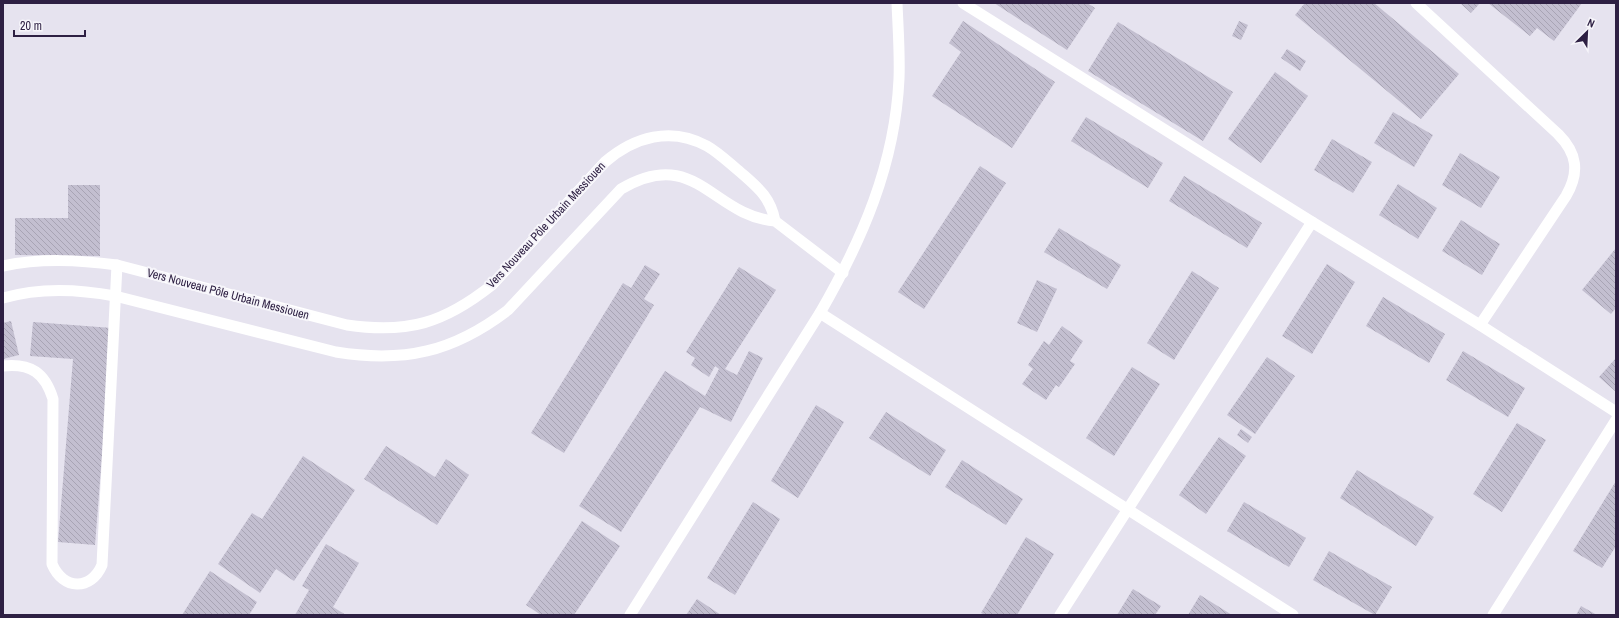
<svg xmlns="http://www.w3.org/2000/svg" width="1619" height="618" font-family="'Archivo Narrow',sans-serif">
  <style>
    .building { fill: url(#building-back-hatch) }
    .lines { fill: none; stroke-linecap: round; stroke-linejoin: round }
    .service { stroke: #fff; stroke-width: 11 }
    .minor { stroke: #fff; stroke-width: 11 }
    .labels { text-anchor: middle; stroke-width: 4; stroke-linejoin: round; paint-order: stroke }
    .street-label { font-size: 12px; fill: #2e2043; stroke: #f6f5fa }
  </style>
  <defs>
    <pattern id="building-back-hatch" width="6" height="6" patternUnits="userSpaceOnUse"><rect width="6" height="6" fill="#c3bfd0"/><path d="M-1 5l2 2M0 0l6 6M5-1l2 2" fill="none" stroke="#a8a4b4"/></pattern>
  </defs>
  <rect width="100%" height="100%" fill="#e6e3ef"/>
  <!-- building -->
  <g class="building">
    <path d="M 994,3 L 1087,3 L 1095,8 L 1067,50 Z"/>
    <path d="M 1305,3 L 1374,3 L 1459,74 L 1421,119 L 1295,15 Z"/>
    <path d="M 1460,3 L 1480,3 L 1471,13 Z"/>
    <path d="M 1488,3 L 1582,3 L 1554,41 L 1537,28 L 1530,36 Z"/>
    <path d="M 963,21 L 1055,82 L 1012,148 L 932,96 L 961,52 L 949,43 Z"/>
    <path d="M 1239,21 L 1248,25 L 1241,40 L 1232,36 Z"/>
    <path d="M 1118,22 L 1233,92 L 1203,141 L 1088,71 Z"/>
    <path d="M 1287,49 L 1306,61 L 1300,71 L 1281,58 Z"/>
    <path d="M 1275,72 L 1308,96 L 1261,163 L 1228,139 Z"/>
    <path d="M 1393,112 L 1433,135 L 1414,167 L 1374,143 Z"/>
    <path d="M 1086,117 L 1163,163 L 1148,188 L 1071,141 Z"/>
    <path d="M 1332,139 L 1372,162 L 1353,193 L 1314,170 Z"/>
    <path d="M 1460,153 L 1500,177 L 1481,208 L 1442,185 Z"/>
    <path d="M 980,166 L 1006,183 L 924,309 L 898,292 Z"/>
    <path d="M 1184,176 L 1262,223 L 1247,248 L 1169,201 Z"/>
    <path d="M 1398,184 L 1437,208 L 1418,239 L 1379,215 Z"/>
    <path d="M 68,185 L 100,185 L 100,256 L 15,255 L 15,218 L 68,218 Z"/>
    <path d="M 1461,220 L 1500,244 L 1482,275 L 1442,251 Z"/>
    <path d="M 1059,228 L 1121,265 L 1107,289 L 1044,252 Z"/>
    <path d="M 1616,248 L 1616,308 L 1611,314 L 1582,290 Z"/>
    <path d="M 1327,264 L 1355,282 L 1312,354 L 1282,336 Z"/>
    <path d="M 645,265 L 660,274 L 644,299 L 654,305 L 564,453 L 531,433 L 623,283 L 631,288 Z"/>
    <path d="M 739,267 L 776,290 L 725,369 L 737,375 L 749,351 L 763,358 L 731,422 L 700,407 L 621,532 L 579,506 L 665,371 L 705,396 L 719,369 L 715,366 L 709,377 L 691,365 L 695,358 L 686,352 Z"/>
    <path d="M 1192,271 L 1219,288 L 1174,360 L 1147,343 Z"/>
    <path d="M 1037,280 L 1057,289 L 1037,332 L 1017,323 Z"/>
    <path d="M 1383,297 L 1445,334 L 1429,363 L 1366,326 Z"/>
    <path d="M 11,321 L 19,355 L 3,359 L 3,323 Z"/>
    <path d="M 33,322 L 112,328 L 95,545 L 58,542 L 73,359 L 30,356 Z"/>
    <path d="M 1062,326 L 1083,341 L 1070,361 L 1075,364 L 1059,387 L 1056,385 L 1046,400 L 1022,384 L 1033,369 L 1028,365 L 1044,341 L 1049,345 Z"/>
    <path d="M 1463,351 L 1525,388 L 1508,417 L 1446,380 Z"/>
    <path d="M 1267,357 L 1295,376 L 1255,434 L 1227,415 Z"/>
    <path d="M 1616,358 L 1616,392 L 1599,377 Z"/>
    <path d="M 1132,367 L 1160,384 L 1114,456 L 1086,438 Z"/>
    <path d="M 816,405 L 844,422 L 798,498 L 771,481 Z"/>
    <path d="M 886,412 L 946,450 L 930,476 L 869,438 Z"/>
    <path d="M 1517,423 L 1546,440 L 1502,512 L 1473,494 Z"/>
    <path d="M 1241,429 L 1252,437 L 1248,443 L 1237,435 Z"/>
    <path d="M 1219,437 L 1246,456 L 1206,514 L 1179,495 Z"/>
    <path d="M 386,446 L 435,477 L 446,459 L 469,475 L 437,525 L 364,479 Z"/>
    <path d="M 303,456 L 355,490 L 294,581 L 276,569 L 260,593 L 218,564 L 252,513 L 262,519 Z"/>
    <path d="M 962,460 L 1023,499 L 1006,525 L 945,487 Z"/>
    <path d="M 1357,470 L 1434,517 L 1416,546 L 1340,498 Z"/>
    <path d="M 1616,481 L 1616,546 L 1602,568 L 1573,551 Z"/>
    <path d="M 753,502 L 780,519 L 735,595 L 707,578 Z"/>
    <path d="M 1244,502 L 1306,538 L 1289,567 L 1227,531 Z"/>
    <path d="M 582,521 L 620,546 L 574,615 L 541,615 L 526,605 Z"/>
    <path d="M 1026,537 L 1054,554 L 1017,615 L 985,615 L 981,613 Z"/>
    <path d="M 326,544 L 359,563 L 333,607 L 346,615 L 295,615 L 309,590 L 302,586 Z"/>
    <path d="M 1329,551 L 1392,587 L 1375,615 L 1313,580 Z"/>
    <path d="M 210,571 L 257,602 L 249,615 L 182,615 Z"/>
    <path d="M 1133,589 L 1161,606 L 1155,615 L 1117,615 Z"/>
    <path d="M 1200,595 L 1232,615 L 1188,615 Z"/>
    <path d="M 697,599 L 721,615 L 686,615 Z"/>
    <path d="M 1581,606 L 1597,615 L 1576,615 Z"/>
  </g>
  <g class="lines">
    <!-- service -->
    <path class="service" d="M 3,366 C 31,363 45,373 53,399 L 52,564 C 63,590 91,591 102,565 L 117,265"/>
    <!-- minor -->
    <g class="minor">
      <path d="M 963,3 L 1312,222 L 1480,325 L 1616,412"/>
      <path d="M 1416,3 L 1558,134 C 1577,153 1580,172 1566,196 L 1480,325"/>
      <path d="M 3,266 C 41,258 78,260 117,265 L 347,325 C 408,334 444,323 492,285 L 605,162 C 634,137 671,126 707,146 C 719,153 728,162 739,171 C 757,187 770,196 775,221"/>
      <path d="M 3,298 C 40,287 78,289 115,296 L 336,352 C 404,363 453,352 508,310 L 621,189 C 696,145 712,216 775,221 L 843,273"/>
      <path d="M 820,313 L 1293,615"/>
      <path d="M 630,615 L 820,313 C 862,240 895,165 899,79 C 900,54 898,28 897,3"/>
      <path d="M 1060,615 L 1312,222"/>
      <path d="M 1493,615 L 1616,420"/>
    </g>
  </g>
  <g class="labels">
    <!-- street labels -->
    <g class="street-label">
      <text transform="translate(546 225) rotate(-47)" y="4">Vers Nouveau Pôle Urbain Messiouen</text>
      <text transform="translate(228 294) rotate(15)" y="4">Vers Nouveau Pôle Urbain Messiouen</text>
    </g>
  </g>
  <!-- border -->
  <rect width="1619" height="618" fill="none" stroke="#2e2043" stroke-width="8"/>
  <!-- north arrow -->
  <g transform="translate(1587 32) rotate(24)" stroke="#f6f5fa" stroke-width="3" paint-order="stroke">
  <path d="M0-3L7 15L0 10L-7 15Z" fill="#2e2043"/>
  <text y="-6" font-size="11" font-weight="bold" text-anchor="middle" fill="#2e2043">N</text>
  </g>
  <!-- scale -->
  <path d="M14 30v6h71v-6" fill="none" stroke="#2e2043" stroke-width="2"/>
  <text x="20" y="30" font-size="12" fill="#2e2043" stroke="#f6f5fa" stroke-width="3" paint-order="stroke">20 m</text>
</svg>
